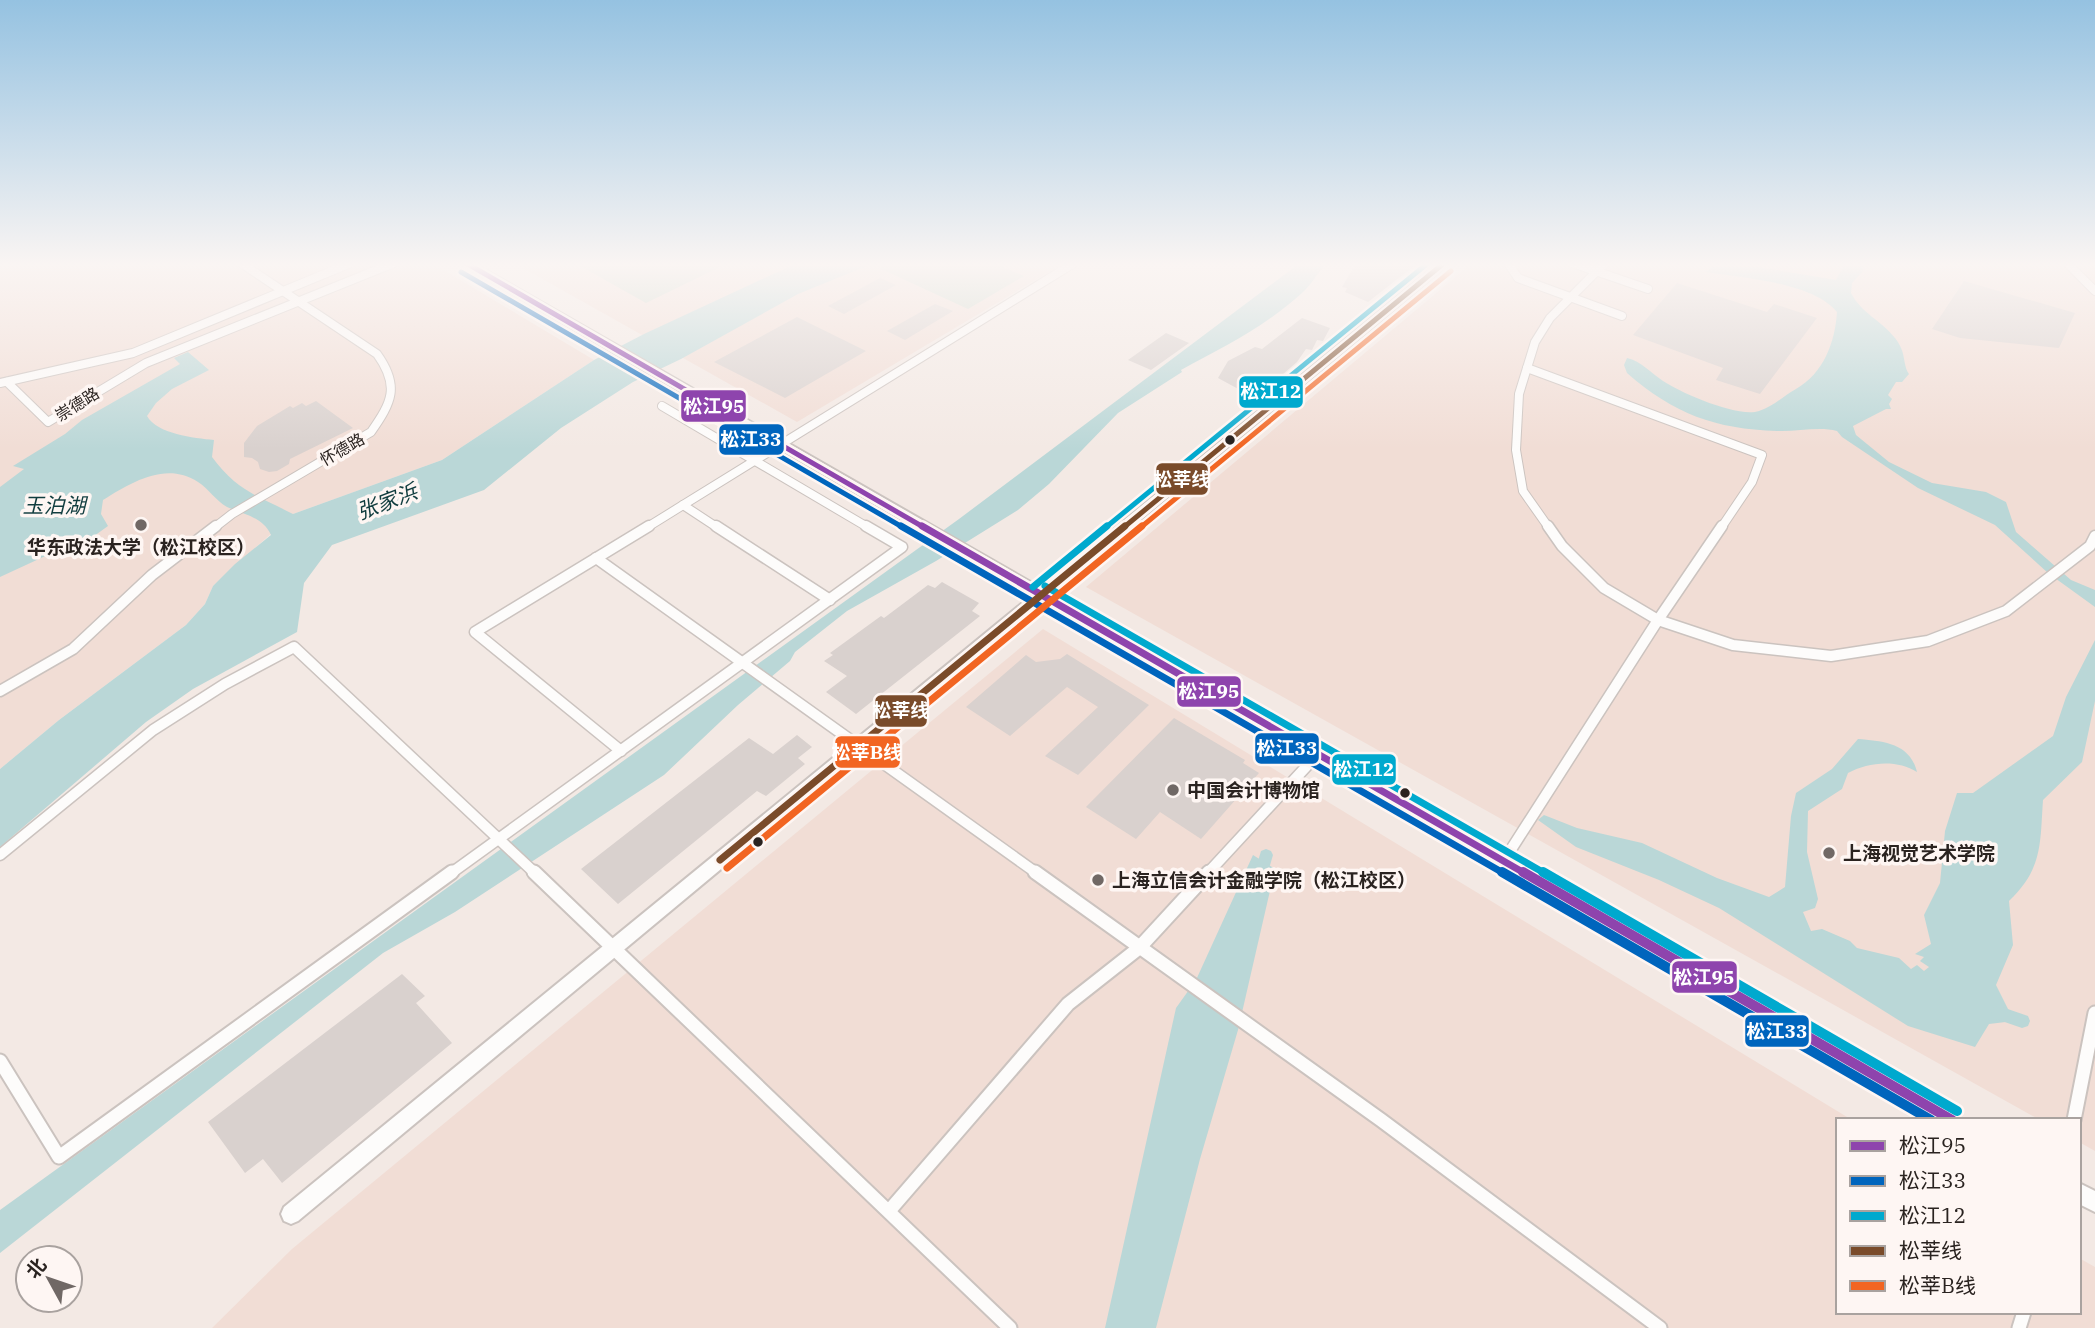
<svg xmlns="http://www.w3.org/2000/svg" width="2095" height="1328" font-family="'IBM Plex Serif','Noto Sans SC',serif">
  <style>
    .built { fill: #f1ddd5 }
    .green { fill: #cad7cb }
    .water { fill: #bad7d7 }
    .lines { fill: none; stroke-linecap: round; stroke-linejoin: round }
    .canal { fill: #bad7d7; fill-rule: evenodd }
    .building { fill: #d9d1ce }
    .street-far2-casing { stroke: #cbc3bf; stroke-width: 10 }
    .street-far1-casing { stroke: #cbc3bf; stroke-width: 13 }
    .street-casing { stroke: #cbc3bf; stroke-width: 17 }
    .secondary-casing { stroke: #cbc3bf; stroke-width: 4 }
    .street-far2 { stroke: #fdfcfb; stroke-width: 8 }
    .street-far1 { stroke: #fdfcfb; stroke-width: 10 }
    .street { stroke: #fdfcfb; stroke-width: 13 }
    .secondary { fill: #fdfcfb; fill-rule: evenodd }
    .bus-1-far2-casing { stroke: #fef6f3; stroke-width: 10 }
    .bus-1-far1-casing { stroke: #fef6f3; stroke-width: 12 }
    .bus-1-casing { stroke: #fef6f3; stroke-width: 15 }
    .bus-2-far2-casing { stroke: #fef6f3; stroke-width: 10 }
    .bus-2-far1-casing { stroke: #fef6f3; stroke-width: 12 }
    .bus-2-casing { stroke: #fef6f3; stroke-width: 15 }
    .bus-3-far2-casing { stroke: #fef6f3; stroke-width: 10 }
    .bus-3-far1-casing { stroke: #fef6f3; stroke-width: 12 }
    .bus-3-casing { stroke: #fef6f3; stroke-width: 15 }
    .bus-4-far1-casing { stroke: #fef6f3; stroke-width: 10 }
    .bus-4-casing { stroke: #fef6f3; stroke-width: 12 }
    .bus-5-far1-casing { stroke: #fef6f3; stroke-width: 10 }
    .bus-5-casing { stroke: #fef6f3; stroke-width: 12 }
    .bus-1-far2 { stroke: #8e44ad; stroke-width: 5 }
    .bus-1-far1 { stroke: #8e44ad; stroke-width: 7 }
    .bus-1 { stroke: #8e44ad; stroke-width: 10 }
    .bus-2-far2 { stroke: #0065bd; stroke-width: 5 }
    .bus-2-far1 { stroke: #0065bd; stroke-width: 7 }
    .bus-2 { stroke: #0065bd; stroke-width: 10 }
    .bus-3-far2 { stroke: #00a9ce; stroke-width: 5 }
    .bus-3-far1 { stroke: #00a9ce; stroke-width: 7 }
    .bus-3 { stroke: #00a9ce; stroke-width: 10 }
    .bus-4-far1 { stroke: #7a4b2a; stroke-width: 5 }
    .bus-4 { stroke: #7a4b2a; stroke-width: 7 }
    .bus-5-far1 { stroke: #f26522; stroke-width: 5 }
    .bus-5 { stroke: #f26522; stroke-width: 7 }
    .bus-dot { fill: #2a2320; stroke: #fef6f3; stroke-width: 2.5 }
    .poi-dot { fill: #706865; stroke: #fef6f3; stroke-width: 2.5 }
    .labels { text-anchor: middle; stroke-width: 7; stroke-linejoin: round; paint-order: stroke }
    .far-street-label { font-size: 16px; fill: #2a2320; stroke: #fef6f3 }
    .poi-label { font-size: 19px; font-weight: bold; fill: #2a2320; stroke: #fef6f3; text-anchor: start }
    .water-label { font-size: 21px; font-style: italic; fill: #113d3f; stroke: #fef6f3 }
    .line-badge { stroke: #fef6f3; stroke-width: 2.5 }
    .badge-label { font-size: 19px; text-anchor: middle; font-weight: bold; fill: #fff }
  </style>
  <rect width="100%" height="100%" fill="#f3e9e4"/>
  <!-- built -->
  <g class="built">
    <path d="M 0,263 L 432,263 L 594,360 L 442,460 L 293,514 L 213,586 L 205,604 L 186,625 L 59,720 L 0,769 Z"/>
    <path d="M 514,263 L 1064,263 L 797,422 Z"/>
    <path d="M 1472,263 L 2095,263 L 2095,1151 L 2079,1142 L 2079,1120 L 2040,1120 L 1086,587 Z"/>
    <path d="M 1043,629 L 1852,1120 L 1838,1120 L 1838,1312 L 2079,1312 L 2079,1258 L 2095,1267 L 2095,1328 L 212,1328 L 292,1249 Z"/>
  </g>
  <!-- green -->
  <g class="green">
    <path d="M 575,263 L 728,263 L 646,303 Z"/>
    <path d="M 890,263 L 993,263 L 1024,276 L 968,309 L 879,268 Z"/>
  </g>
  <!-- water -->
  <g class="water">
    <path d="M 797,263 L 874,263 L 798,294 L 681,359 L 633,382 L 561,428 L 484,490 L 332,545 L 304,583 L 297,632 L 193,689 L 146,722 L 0,847 L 0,769 L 59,720 L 186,625 L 205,604 L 213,586 L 235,564 L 271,535 C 262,516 244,515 227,507 C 216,501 209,489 198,482 C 166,461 132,482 103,500 L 101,514 L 108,526 L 76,549 L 54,552 L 0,577 L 0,487 L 24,469 L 13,466 L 65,434 L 82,420 L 180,364 L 174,358 L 188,352 L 209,370 L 172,389 L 156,403 L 147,416 C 157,434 194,438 214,440 L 212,457 C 237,491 258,496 293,514 L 442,460 L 594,360 L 644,334 Z"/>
    <path d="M 1300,263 L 1327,263 C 1318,272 1312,284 1302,293 C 1266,326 1224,347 1181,370 L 1182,372 L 1118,413 L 1049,484 L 1018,510 L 936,561 L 847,611 L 795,652 L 790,661 L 738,705 L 664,775 L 455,912 L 383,953 L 0,1253 L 0,1210 L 959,519 Z"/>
    <path d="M 1845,263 L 1861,264 L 1863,271 L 1852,283 L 1851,293 C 1861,313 1882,321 1895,338 C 1907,353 1902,363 1909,374 L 1902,382 L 1896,382 L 1888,395 L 1892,399 L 1889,404 L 1891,409 L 1886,409 L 1853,426 L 1856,435 L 1889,462 L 1932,483 L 1986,492 L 2006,502 L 2016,532 L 2071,580 L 2095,590 L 2095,607 L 2048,573 L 1995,525 L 1918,488 L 1842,437 L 1837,431 C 1819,426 1796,432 1777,431 C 1715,429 1674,414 1627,373 L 1624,365 L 1627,358 C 1641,361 1651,373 1663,381 C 1681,393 1738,418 1759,411 C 1773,407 1783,396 1796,389 C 1824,373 1835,342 1837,312 C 1813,282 1742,278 1706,272 L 1712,267 L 1759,267 L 1836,280 Z"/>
    <path d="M 2095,640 L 2095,701 L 2082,762 L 2043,800 C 2040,843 2043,869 2009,901 L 2013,945 L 1996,985 L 2014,1021 L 1989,1024 L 1975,1047 L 1908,1026 L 1719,908 L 1659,880 L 1576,847 L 1538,820 L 1544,815 L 1577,828 L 1642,843 L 1717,878 L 1769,897 L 1785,887 L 1791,816 L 1796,793 L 1832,769 L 1858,739 C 1883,741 1910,743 1917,772 C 1897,759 1868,762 1848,773 L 1842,789 L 1808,811 L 1807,852 L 1818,899 L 1815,908 L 1803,912 L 1811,931 L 1822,929 L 1850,941 L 1857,948 L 1899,958 L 1911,969 L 1917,965 L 1924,971 L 1929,967 L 1920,961 L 1924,957 L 1915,954 L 1931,944 L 1924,915 L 1940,883 L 1945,831 L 1957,793 L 1973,793 L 2053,736 L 2066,697 Z"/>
    <path d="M 1253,855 L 1275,869 L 1238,1030 L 1200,1159 L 1156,1328 L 1105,1328 L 1176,1008 L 1196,980 Z"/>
  </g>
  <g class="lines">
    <!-- canal -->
    <g class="canal">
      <path d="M 1266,849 L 1271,851 L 1273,855 L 1265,882 L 1260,884 L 1255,882 L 1253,878 L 1261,851 Z"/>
      <path d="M 1999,1006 L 2028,1016 L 2030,1021 L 2028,1026 L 2022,1028 L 1993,1018 L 1991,1013 L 1993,1008 Z"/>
    </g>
  </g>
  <!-- building -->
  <g class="building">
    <path d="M 1356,263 L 1405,263 L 1414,266 L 1368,302 L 1345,292 L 1347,288 L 1342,287 Z"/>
    <path d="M 880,278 L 896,285 L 844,314 L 828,306 Z"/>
    <path d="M 1964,281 L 2075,313 L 2059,348 L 1960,338 L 1932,329 Z"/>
    <path d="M 1677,283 L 1767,312 L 1774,304 L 1817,318 L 1760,394 L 1716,380 L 1723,368 L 1633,335 Z"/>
    <path d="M 935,304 L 953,311 L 905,340 L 887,331 Z"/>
    <path d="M 797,317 L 866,351 L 785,398 L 714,362 Z"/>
    <path d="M 1302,318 L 1330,328 L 1323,341 L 1317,340 L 1312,350 L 1306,349 L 1297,362 L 1255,398 L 1218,378 L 1228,361 L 1255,347 L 1262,349 Z"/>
    <path d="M 1166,333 L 1189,343 L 1151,370 L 1128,360 Z"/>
    <path d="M 316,401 L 353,428 L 290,459 L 289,464 L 277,471 L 269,472 L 260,469 L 258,462 L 252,458 L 244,457 L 244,443 L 257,426 L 290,406 L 293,408 L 302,403 L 306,406 Z"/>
    <path d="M 942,582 L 979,603 L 972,611 L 980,616 L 856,714 L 826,692 L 847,676 L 824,661 L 833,655 L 830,653 L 881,616 L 884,618 L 928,585 L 935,588 Z"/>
    <path d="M 1067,654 L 1149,705 L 1078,775 L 1045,756 L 1098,707 L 1067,687 L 1010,736 L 966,707 L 1026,655 L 1036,662 L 1060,659 Z"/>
    <path d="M 1174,718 L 1245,760 L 1243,763 L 1259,773 L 1201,839 L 1160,812 L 1136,839 L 1086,807 Z"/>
    <path d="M 797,735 L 812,747 L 798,758 L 805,764 L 766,796 L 757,791 L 618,904 L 581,869 L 749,738 L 773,754 Z"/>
    <path d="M 402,974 L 425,996 L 416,1003 L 452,1043 L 282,1183 L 263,1159 L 245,1173 L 208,1122 Z"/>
  </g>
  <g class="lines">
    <defs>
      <g id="street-far2">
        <path d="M 1508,263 L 1518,278 L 1622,316"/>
        <path d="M 1572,263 L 1648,289"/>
        <path d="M 2067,263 L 2095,291"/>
        <path d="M 1527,368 L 1762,455 L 1752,482 L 1721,528"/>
        <path d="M 7,382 L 48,422 L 146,363 L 394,263"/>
        <path d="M 0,383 L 133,353 L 351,263"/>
        <path d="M 662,406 L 869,528"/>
        <path d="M 214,528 L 232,514 L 371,432 C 392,402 400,386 377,354 L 241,263"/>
        <path d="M 646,528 L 683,505"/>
        <path d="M 718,528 L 683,505 L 1074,263"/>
        <path d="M 1549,528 L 1523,491 L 1516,450 L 1519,394 L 1535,342 L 1550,318 L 1605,263"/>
      </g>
      <g id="street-far1">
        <path d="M 716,526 L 830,600"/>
        <path d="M 1548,526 L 1562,546 L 1604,588 L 1658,620 L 1733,645 L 1831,656 L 1928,641 L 2006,611 L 2090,546 L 2095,536"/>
        <path d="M 596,558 L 1038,874"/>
        <path d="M 0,691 L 73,649 L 152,575 L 216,526"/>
        <path d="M 621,751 L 475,632 L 649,526"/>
        <path d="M 0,855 L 153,730 L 225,684 L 294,647 L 536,874"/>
        <path d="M 1503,862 L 1658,620 L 1722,526"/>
        <path d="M 450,874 L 902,547 L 866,526"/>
        <path d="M 1207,874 L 1317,755"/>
      </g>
      <g id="street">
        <path d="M 534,872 L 1010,1328"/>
        <path d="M 1035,872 L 1381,1120 L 1660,1328"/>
        <path d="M 0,1061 L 59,1157 L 452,872"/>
        <path d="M 2074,1120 L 2095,1013"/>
        <path d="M 889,1211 L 1068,1004 L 1139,948 L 1209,872"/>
        <path d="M 2019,1328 L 2024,1312"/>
      </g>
      <g id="secondary">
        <path d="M 461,263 L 473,263 L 1041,588 L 1438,263 L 1449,263 L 1052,594 L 1959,1113 L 1961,1120 L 1933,1120 L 1042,602 L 298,1221 L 291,1224 L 284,1221 L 281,1214 L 284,1207 L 1031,596 Z"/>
        <path d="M 2079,1183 L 2095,1191 L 2095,1212 L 2079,1204 Z"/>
      </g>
    </defs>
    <!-- street-far2 casing -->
    <use href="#street-far2" class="street-far2-casing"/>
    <!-- street-far1 casing -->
    <use href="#street-far1" class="street-far1-casing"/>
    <!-- street casing -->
    <use href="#street" class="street-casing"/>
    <!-- secondary casing -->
    <use href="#secondary" class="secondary-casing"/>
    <!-- street-far2 -->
    <use href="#street-far2" class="street-far2"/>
    <!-- street-far1 -->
    <use href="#street-far1" class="street-far1"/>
    <!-- street -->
    <use href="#street" class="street"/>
    <!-- secondary -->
    <use href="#secondary" class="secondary"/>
    <defs>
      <path id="bus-1-far2" d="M 466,263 L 925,528"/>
      <path id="bus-1-far1" d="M 922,526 L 1526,874"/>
      <path id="bus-1" d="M 1523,872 L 1952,1120"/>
      <path id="bus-2-far2" d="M 461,272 L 904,528"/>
      <path id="bus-2-far1" d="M 901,526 L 1505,874"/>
      <path id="bus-2" d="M 1502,872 L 1931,1120"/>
      <path id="bus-3-far2" d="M 1105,528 L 1428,263"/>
      <g id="bus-3-far1">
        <path d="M 1045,586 L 1546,874"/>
        <path d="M 1033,587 L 1107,526"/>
      </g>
      <path id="bus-3" d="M 1543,872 L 1957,1111"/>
      <path id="bus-4-far1" d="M 1123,528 L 1444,263"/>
      <path id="bus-4" d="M 720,860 L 1125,526"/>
      <path id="bus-5-far1" d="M 1140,528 L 1451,271"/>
      <path id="bus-5" d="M 727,868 L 1142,526"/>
    </defs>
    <!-- bus-1-far2 casing -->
    <use href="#bus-1-far2" class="bus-1-far2-casing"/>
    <!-- bus-1-far1 casing -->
    <use href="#bus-1-far1" class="bus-1-far1-casing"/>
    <!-- bus-1 casing -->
    <use href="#bus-1" class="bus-1-casing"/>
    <!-- bus-2-far2 casing -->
    <use href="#bus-2-far2" class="bus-2-far2-casing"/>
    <!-- bus-2-far1 casing -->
    <use href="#bus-2-far1" class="bus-2-far1-casing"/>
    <!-- bus-2 casing -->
    <use href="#bus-2" class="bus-2-casing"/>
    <!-- bus-3-far2 casing -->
    <use href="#bus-3-far2" class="bus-3-far2-casing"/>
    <!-- bus-3-far1 casing -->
    <use href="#bus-3-far1" class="bus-3-far1-casing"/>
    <!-- bus-3 casing -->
    <use href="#bus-3" class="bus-3-casing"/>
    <!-- bus-4-far1 casing -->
    <use href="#bus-4-far1" class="bus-4-far1-casing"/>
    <!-- bus-4 casing -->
    <use href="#bus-4" class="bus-4-casing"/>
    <!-- bus-5-far1 casing -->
    <use href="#bus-5-far1" class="bus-5-far1-casing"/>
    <!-- bus-5 casing -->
    <use href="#bus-5" class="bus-5-casing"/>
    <!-- bus-1-far2 -->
    <use href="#bus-1-far2" class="bus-1-far2"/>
    <!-- bus-1-far1 -->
    <use href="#bus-1-far1" class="bus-1-far1"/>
    <!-- bus-1 -->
    <use href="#bus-1" class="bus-1"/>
    <!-- bus-2-far2 -->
    <use href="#bus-2-far2" class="bus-2-far2"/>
    <!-- bus-2-far1 -->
    <use href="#bus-2-far1" class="bus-2-far1"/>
    <!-- bus-2 -->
    <use href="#bus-2" class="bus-2"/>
    <!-- bus-3-far2 -->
    <use href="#bus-3-far2" class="bus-3-far2"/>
    <!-- bus-3-far1 -->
    <use href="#bus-3-far1" class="bus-3-far1"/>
    <!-- bus-3 -->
    <use href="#bus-3" class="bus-3"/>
    <!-- bus-4-far1 -->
    <use href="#bus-4-far1" class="bus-4-far1"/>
    <!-- bus-4 -->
    <use href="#bus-4" class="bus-4"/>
    <!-- bus-5-far1 -->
    <use href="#bus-5-far1" class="bus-5-far1"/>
    <!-- bus-5 -->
    <use href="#bus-5" class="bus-5"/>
  </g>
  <!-- sky -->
  <linearGradient id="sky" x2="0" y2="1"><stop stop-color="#95c2e1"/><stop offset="0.59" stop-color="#faf5f3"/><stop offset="1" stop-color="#faf5f3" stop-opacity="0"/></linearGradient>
  <rect width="2095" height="449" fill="url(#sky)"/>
  <!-- markers -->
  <g class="bus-dot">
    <circle cx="1230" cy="440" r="6"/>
    <circle cx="1405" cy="793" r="6"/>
    <circle cx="758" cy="842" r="6"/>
  </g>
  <g class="poi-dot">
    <circle cx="141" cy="525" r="7"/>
    <circle cx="1173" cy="790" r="7"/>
    <circle cx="1829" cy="853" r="7"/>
    <circle cx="1098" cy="880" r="7"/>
  </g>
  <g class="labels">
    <!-- far-street labels -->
    <g class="far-street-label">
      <text transform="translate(77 404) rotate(-32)" y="6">崇德路</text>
      <text transform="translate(342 449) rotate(-30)" y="6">怀德路</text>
    </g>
    <!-- poi labels -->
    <g class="poi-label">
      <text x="141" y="554" text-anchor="middle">华东政法大学（松江校区）</text>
      <text x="1187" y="797">中国会计博物馆</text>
      <text x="1843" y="860">上海视觉艺术学院</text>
      <text x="1112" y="887">上海立信会计金融学院（松江校区）</text>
    </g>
    <!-- water labels -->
    <g class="water-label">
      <text transform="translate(387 502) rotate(-21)" y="7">张家浜</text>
      <text x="54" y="513">玉泊湖</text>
    </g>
  </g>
  <g class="line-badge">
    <rect x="1238" y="375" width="66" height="34" rx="7" fill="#00a9ce"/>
    <rect x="680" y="389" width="67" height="34" rx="7" fill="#8e44ad"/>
    <rect x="718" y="423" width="67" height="33" rx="7" fill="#0065bd"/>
    <rect x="1155" y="462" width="54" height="34" rx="7" fill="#7a4b2a"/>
    <rect x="1176" y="675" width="66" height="33" rx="7" fill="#8e44ad"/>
    <rect x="874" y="694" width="54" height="34" rx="7" fill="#7a4b2a"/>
    <rect x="1254" y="732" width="66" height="33" rx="7" fill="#0065bd"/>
    <rect x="834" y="735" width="67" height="34" rx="7" fill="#f26522"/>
    <rect x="1331" y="753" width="66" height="33" rx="7" fill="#00a9ce"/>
    <rect x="1671" y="960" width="67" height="34" rx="7" fill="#8e44ad"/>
    <rect x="1744" y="1014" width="66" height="34" rx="7" fill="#0065bd"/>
  </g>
  <g class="badge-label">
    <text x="1271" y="398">松江12</text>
    <text x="714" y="413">松江95</text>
    <text x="751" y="446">松江33</text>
    <text x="1182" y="486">松莘线</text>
    <text x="1209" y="698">松江95</text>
    <text x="901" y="717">松莘线</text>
    <text x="1287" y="755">松江33</text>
    <text x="867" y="759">松莘B线</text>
    <text x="1364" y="776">松江12</text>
    <text x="1704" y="984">松江95</text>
    <text x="1777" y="1038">松江33</text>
  </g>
  <!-- legend -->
  <rect x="1836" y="1118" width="245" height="196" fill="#fef6f3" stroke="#a9a29f" stroke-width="2"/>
  <rect x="1850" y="1141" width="35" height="10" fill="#8e44ad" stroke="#a9a29f" stroke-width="2"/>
  <text x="1899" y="1153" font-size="21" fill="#2a2320">松江95</text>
  <rect x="1850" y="1176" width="35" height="10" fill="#0065bd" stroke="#a9a29f" stroke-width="2"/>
  <text x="1899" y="1188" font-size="21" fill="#2a2320">松江33</text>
  <rect x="1850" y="1211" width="35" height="10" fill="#00a9ce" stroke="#a9a29f" stroke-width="2"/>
  <text x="1899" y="1223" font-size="21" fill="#2a2320">松江12</text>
  <rect x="1850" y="1246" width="35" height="10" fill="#7a4b2a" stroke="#a9a29f" stroke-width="2"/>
  <text x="1899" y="1258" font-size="21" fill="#2a2320">松莘线</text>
  <rect x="1850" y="1281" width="35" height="10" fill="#f26522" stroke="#a9a29f" stroke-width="2"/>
  <text x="1899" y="1293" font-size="21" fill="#2a2320">松莘B线</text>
  <!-- north arrow -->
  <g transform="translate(49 1279) rotate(310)"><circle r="33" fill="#fef6f3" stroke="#a9a29f" stroke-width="2"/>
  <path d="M0-5L12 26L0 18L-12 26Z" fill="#706865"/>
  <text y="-10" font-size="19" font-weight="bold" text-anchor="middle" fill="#2a2320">北</text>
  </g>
</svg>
